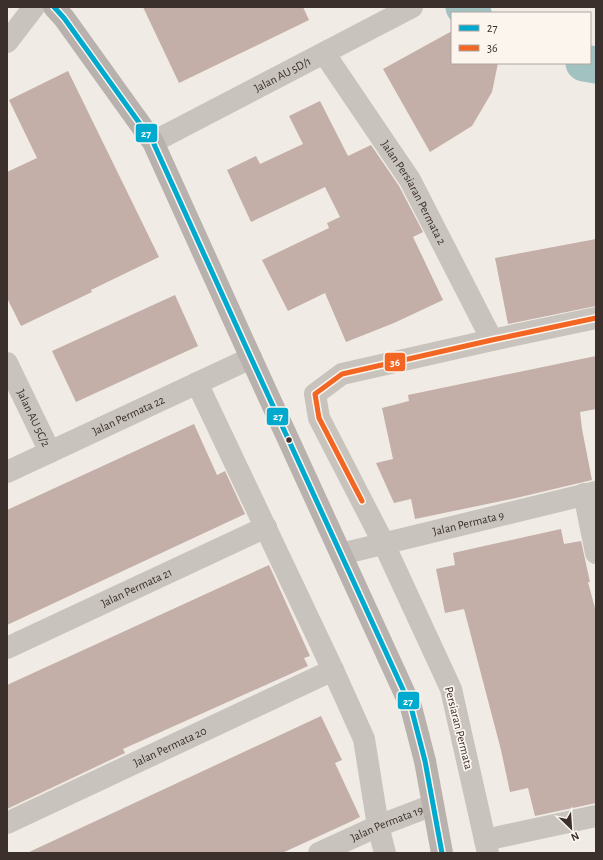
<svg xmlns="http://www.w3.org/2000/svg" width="603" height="860" font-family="'Alegreya Sans',sans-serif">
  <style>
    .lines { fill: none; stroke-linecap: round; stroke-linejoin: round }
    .river { stroke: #a1c2c1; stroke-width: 37 }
    .building { fill: #c3afa7 }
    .minor { stroke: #c9c3be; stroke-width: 22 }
    .major { stroke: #b8b1ad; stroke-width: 22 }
    .bus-1-casing { stroke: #fbf5ee; stroke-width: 8 }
    .bus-2-casing { stroke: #fbf5ee; stroke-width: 8 }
    .bus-1 { stroke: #00a9ce; stroke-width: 5 }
    .bus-2 { stroke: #f26522; stroke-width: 5 }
    .bus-dot { fill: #3b302b; stroke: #fbf5ee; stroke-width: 1.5 }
    .labels { text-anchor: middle; stroke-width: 3.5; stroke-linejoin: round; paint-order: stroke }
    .street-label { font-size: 12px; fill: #3b302b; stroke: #fbf5ee }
    .line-badge { stroke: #fbf5ee; stroke-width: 1.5 }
    .badge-label { font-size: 11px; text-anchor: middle; font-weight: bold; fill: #fff }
  </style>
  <rect width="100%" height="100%" fill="#f0ebe5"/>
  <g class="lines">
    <!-- river -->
    <g class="river">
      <path d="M 464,7 L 473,13"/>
      <path d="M 584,63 L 596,65"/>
    </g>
  </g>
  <!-- building -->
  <g class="building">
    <path d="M 143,7 L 303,7 L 309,20 L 179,83 Z"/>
    <path d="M 452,31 L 452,63 L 498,63 L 492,92 L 472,126 L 430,152 L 383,69 Z"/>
    <path d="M 68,71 L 159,257 L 91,290 L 92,292 L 21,326 L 7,298 L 7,172 L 37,158 L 9,100 Z"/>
    <path d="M 320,101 L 348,156 L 371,145 L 399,186 L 423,232 L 413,237 L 443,300 L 394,323 L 346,342 L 325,293 L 288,311 L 262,260 L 329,228 L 327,223 L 340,217 L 325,187 L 251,222 L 227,170 L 256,156 L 260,164 L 303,144 L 289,116 Z"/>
    <path d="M 596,239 L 596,306 L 508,324 L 495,258 Z"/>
    <path d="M 175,295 L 198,346 L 76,402 L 52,351 Z"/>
    <path d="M 596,356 L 596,409 L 580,412 L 582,429 L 592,480 L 516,498 L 415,519 L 411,499 L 394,503 L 376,463 L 393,459 L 382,408 L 409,401 L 408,395 Z"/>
    <path d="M 194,424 L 217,475 L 225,471 L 245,514 L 7,625 L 7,510 Z"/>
    <path d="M 561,529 L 564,544 L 581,541 L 590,582 L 588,582 L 596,612 L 596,803 L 535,816 L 528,788 L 510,792 L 501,750 L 464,609 L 445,613 L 436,569 L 455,565 L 453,553 Z"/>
    <path d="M 269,565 L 310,656 L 304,658 L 308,666 L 123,749 L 125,753 L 7,809 L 7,685 Z"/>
    <path d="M 321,716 L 342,760 L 335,763 L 360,817 L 350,822 L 282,853 L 27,853 Z"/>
  </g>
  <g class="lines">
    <!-- minor -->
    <g class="minor">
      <path d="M 7,42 L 34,7"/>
      <path id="s1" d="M 324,53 L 410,180 L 492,340"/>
      <path id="s2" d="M 153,142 L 412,7"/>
      <path id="s3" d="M 7,363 L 50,452"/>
      <path d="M 197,383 L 333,670 L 364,739 L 378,826 L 385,853"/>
      <path id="s4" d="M 7,472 L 251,358"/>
      <path d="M 584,494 L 596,553"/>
      <path id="s5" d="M 341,554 L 596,492"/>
      <path id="s6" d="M 7,648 L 266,527"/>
      <path id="s7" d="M 7,823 L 333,670"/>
      <path d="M 485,840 L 596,816"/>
      <path id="s8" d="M 319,853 L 378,826 L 433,805"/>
      <path d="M 488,853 L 451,689 L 383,542 L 319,418 L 315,394 L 342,374 L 492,340 L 596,318"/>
    </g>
    <!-- major -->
    <path class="major" d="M 54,7 L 64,18 L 153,142 L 251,358 L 411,707 L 425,761 L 442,853"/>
    <defs>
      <path id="bus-1" d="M 54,7 L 64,18 L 153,142 L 251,358 L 411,707 L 425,761 L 442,853"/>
      <path id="bus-2" d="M 362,501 L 319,418 L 315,394 L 342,374 L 492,340 L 596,318"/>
    </defs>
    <!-- bus-1 casing -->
    <use href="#bus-1" class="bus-1-casing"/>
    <!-- bus-2 casing -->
    <use href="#bus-2" class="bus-2-casing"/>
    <!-- bus-1 -->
    <use href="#bus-1" class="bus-1"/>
    <!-- bus-2 -->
    <use href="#bus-2" class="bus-2"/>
  </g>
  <!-- markers -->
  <circle class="bus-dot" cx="289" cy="440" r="3.5"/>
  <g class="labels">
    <!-- street labels -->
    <g class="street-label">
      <text dy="4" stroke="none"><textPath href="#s2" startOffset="146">Jalan AU 5D/1</textPath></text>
      <text dy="4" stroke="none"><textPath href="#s1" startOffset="166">Jalan Persiaran Permata 2</textPath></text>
      <text dy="4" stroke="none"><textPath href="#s4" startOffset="134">Jalan Permata 22</textPath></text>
      <text dy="4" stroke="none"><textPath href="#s3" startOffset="61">Jalan AU 5C/2</textPath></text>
      <text dy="4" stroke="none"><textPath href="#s5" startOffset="131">Jalan Permata 9</textPath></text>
      <text dy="4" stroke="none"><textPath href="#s6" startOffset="143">Jalan Permata 21</textPath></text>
      <text transform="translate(459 728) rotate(76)" y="4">Persiaran Permata</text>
      <text dy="4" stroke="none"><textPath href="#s7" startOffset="180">Jalan Permata 20</textPath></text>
      <text dy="4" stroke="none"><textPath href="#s8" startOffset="74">Jalan Permata 19</textPath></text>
    </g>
  </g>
  <g class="line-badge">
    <rect x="135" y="123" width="23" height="20" rx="4" fill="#00a9ce"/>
    <rect x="384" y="352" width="22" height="20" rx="4" fill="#f26522"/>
    <rect x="266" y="407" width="23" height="19" rx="4" fill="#00a9ce"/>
    <rect x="397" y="691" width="23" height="19" rx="4" fill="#00a9ce"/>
  </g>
  <g class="badge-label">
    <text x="146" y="137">27</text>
    <text x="395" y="366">36</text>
    <text x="278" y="420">27</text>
    <text x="408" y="705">27</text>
  </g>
  <!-- border -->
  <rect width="603" height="860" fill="none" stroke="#3b302b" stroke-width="16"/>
  <!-- legend -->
  <rect x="451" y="12" width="140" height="52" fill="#fbf5ee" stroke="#aea6a0"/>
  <rect x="459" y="25" width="20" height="6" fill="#00a9ce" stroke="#aea6a0"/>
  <text x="487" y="32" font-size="12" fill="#3b302b">27</text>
  <rect x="459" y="45" width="20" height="6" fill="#f26522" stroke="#aea6a0"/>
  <text x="487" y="52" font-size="12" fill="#3b302b">36</text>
  <!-- north arrow -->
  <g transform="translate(571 828) rotate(155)" stroke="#fbf5ee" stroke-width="3" paint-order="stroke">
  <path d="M0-3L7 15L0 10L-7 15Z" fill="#3b302b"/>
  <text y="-6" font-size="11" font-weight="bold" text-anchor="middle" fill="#3b302b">N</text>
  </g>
</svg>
